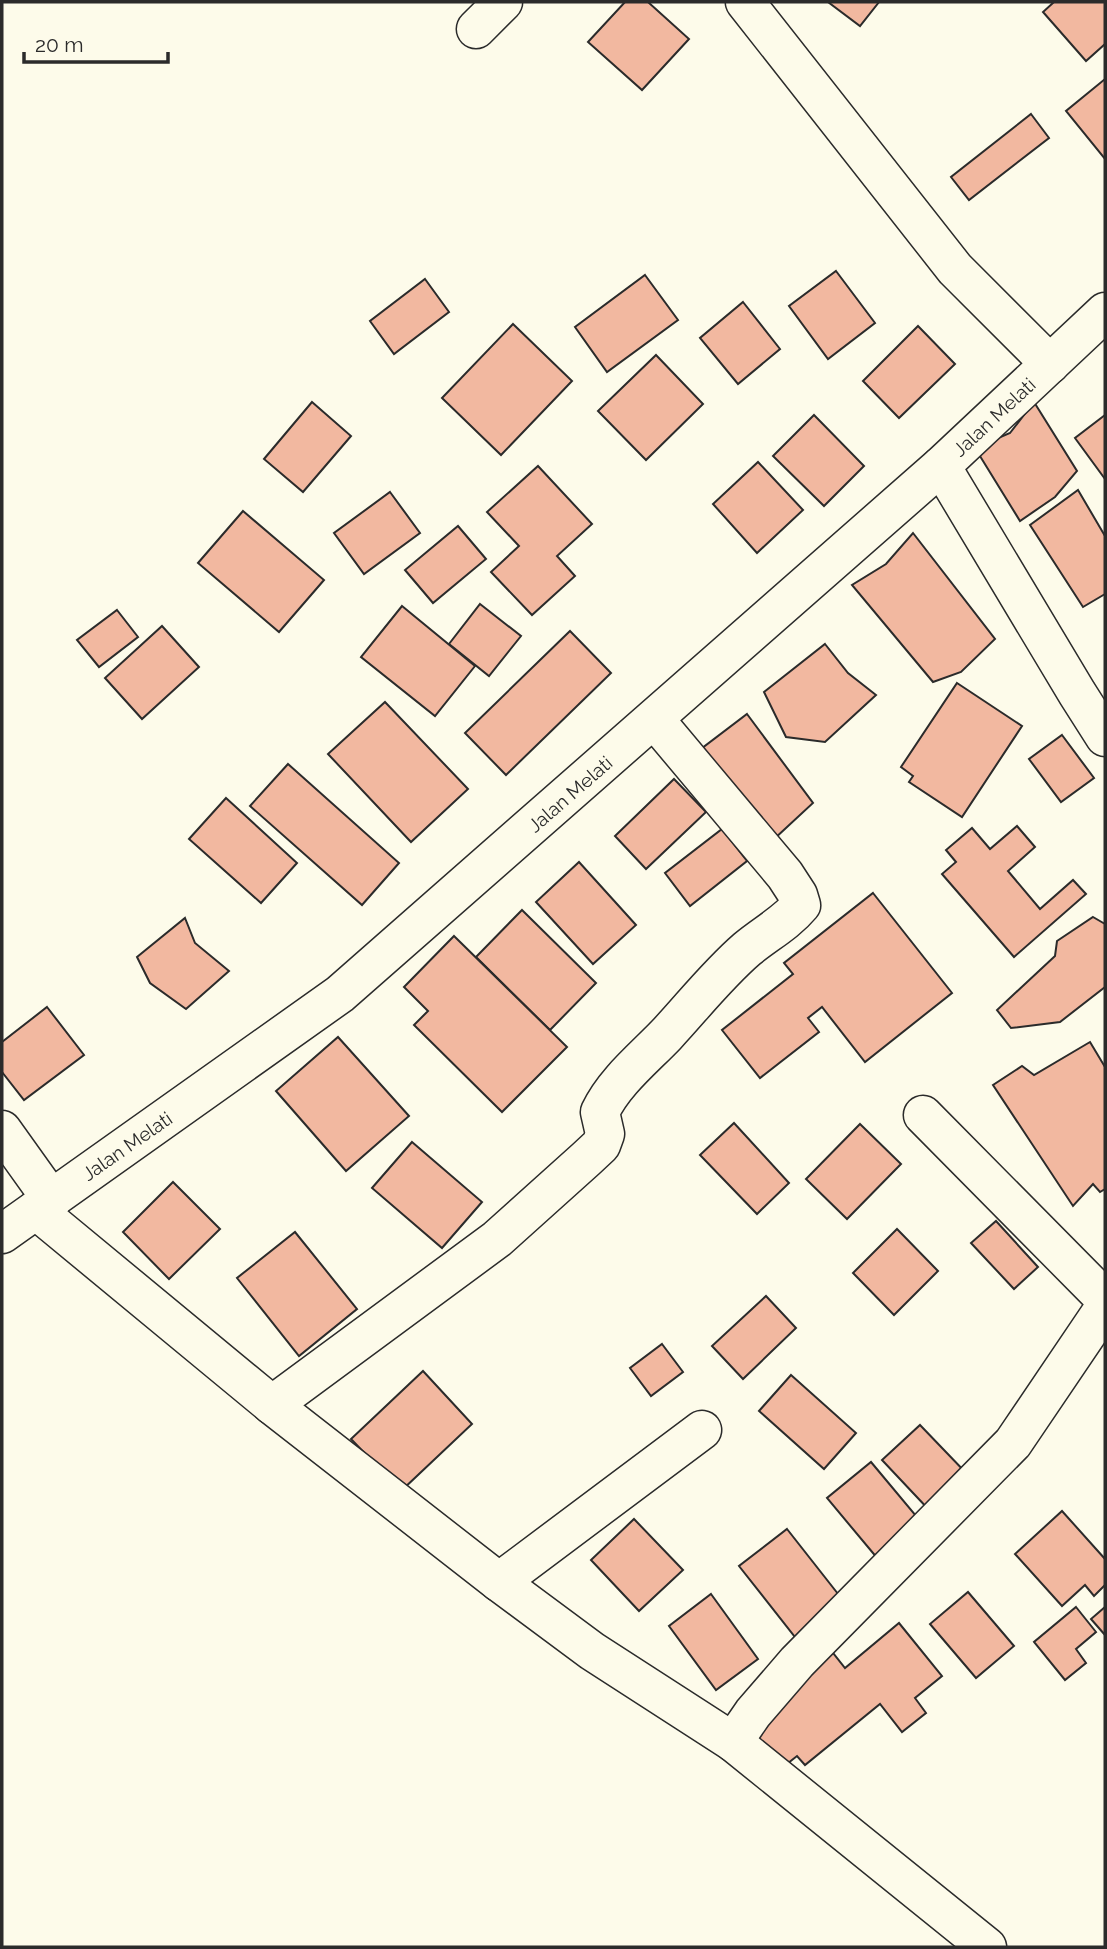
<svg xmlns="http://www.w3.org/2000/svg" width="1107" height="1949" font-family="Raleway,sans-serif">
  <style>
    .building { fill: #f2b8a0; stroke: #2b2b2b; stroke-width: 2 }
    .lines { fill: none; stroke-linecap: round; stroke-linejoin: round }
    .minor-casing { stroke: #2b2b2b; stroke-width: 41 }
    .minor { stroke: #fdfbea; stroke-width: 38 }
    .labels { text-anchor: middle; stroke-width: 5; stroke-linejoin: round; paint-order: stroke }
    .street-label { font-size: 19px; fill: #2b2b2b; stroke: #fdfbea }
  </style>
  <rect width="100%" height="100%" fill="#fdfbea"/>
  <!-- building -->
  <g class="building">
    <path d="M 625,2 L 648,2 L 689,39 L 642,90 L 588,42 Z"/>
    <path d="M 828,2 L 879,2 L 860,26 Z"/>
    <path d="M 1054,2 L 1105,2 L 1105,44 L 1086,61 L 1043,12 Z"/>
    <path d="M 1105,79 L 1105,159 L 1066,111 Z"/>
    <path d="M 1031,114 L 1049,138 L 969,200 L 951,177 Z"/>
    <path d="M 836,271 L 875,323 L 828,359 L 789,306 Z"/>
    <path d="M 645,275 L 678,320 L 607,372 L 575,327 Z"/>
    <path d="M 425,279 L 449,312 L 394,354 L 370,321 Z"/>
    <path d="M 743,302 L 780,349 L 738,384 L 700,338 Z"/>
    <path d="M 513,324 L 572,381 L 501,455 L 442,398 Z"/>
    <path d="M 918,326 L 955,364 L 899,418 L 863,381 Z"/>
    <path d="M 656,355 L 703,404 L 646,460 L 598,411 Z"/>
    <path d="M 312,402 L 351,436 L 303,492 L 264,459 Z"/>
    <path d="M 1034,402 L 1077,471 L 1055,497 L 1020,521 L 975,448 L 1010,433 Z"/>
    <path d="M 814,415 L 864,466 L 824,506 L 773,456 Z"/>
    <path d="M 1105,415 L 1105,479 L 1075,438 Z"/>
    <path d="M 758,462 L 803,510 L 757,553 L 713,504 Z"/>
    <path d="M 538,466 L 592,524 L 557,556 L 575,576 L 532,615 L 491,572 L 519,546 L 487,512 Z"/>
    <path d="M 1078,490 L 1105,536 L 1105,594 L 1083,607 L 1030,525 Z"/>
    <path d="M 390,492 L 420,533 L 364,574 L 334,533 Z"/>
    <path d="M 243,511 L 324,580 L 279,632 L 198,563 Z"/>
    <path d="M 458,526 L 486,559 L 433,603 L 405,570 Z"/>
    <path d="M 913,533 L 995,639 L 961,672 L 933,682 L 852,585 L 886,564 Z"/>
    <path d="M 480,604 L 521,636 L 489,676 L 449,644 Z"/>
    <path d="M 402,606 L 475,666 L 435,716 L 361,657 Z"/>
    <path d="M 117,610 L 138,637 L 99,667 L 77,640 Z"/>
    <path d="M 162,626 L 199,667 L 142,719 L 105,678 Z"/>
    <path d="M 570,631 L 611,673 L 506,775 L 465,733 Z"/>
    <path d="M 825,644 L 848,673 L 876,695 L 825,742 L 786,737 L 764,692 Z"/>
    <path d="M 957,683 L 1022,726 L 962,817 L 909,782 L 913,776 L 901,767 Z"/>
    <path d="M 385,702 L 468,789 L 411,842 L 328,754 Z"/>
    <path d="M 747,714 L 813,803 L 773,840 L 697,752 Z"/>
    <path d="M 1062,735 L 1094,778 L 1061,802 L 1029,759 Z"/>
    <path d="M 288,764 L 399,863 L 362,905 L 250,806 Z"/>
    <path d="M 674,779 L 706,812 L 646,869 L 615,836 Z"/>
    <path d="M 226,798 L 297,863 L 261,903 L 189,839 Z"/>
    <path d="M 1017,826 L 1035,847 L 1008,871 L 1040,909 L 1073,880 L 1086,894 L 1014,957 L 942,874 L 956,862 L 946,850 L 972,828 L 990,849 Z"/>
    <path d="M 722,829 L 747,861 L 690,906 L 665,873 Z"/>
    <path d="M 579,862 L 636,925 L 593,964 L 536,902 Z"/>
    <path d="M 873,893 L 952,993 L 865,1062 L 822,1007 L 808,1018 L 819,1032 L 760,1078 L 722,1030 L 793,974 L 784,963 Z"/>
    <path d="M 522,910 L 596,983 L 550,1030 L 476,957 Z"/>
    <path d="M 1093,917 L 1105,924 L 1105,987 L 1060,1022 L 1011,1028 L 997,1010 L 1055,956 L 1057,941 Z"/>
    <path d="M 185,918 L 195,943 L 229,971 L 186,1009 L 150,983 L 137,957 Z"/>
    <path d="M 454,936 L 567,1047 L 502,1112 L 414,1025 L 428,1011 L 404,987 Z"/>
    <path d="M 47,1007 L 84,1055 L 24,1100 L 2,1072 L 2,1042 Z"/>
    <path d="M 338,1037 L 409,1116 L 346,1171 L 276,1091 Z"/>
    <path d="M 1090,1042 L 1105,1067 L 1105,1189 L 1100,1192 L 1093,1184 L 1073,1206 L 993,1085 L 1022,1066 L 1034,1075 Z"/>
    <path d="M 734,1123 L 789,1183 L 757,1214 L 700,1155 Z"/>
    <path d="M 860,1124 L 901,1164 L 847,1219 L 806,1179 Z"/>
    <path d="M 412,1142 L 482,1202 L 442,1248 L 372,1188 Z"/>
    <path d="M 173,1182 L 220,1229 L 169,1279 L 123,1232 Z"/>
    <path d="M 996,1221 L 1038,1267 L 1014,1289 L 971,1243 Z"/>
    <path d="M 897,1229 L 938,1271 L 894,1315 L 853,1273 Z"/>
    <path d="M 295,1232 L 357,1309 L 299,1356 L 237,1278 Z"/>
    <path d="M 766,1296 L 796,1328 L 743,1379 L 712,1346 Z"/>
    <path d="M 662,1344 L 683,1372 L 651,1396 L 630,1368 Z"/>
    <path d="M 423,1371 L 472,1424 L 401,1491 L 351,1439 Z"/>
    <path d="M 791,1375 L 856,1433 L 824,1469 L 759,1411 Z"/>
    <path d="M 920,1425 L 969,1476 L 931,1512 L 882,1460 Z"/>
    <path d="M 871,1462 L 922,1523 L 878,1559 L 827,1498 Z"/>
    <path d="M 1062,1511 L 1105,1559 L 1105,1585 L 1094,1596 L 1085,1585 L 1062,1606 L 1015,1554 Z"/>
    <path d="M 634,1519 L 683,1570 L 639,1611 L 591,1560 Z"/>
    <path d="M 787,1529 L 842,1599 L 795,1637 L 739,1566 Z"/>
    <path d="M 968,1592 L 1014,1646 L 976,1678 L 930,1624 Z"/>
    <path d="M 711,1594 L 758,1659 L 716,1690 L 669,1626 Z"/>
    <path d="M 1076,1607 L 1096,1632 L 1076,1649 L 1086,1663 L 1065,1680 L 1034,1642 Z"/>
    <path d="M 1105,1607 L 1105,1635 L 1091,1619 Z"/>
    <path d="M 899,1623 L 942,1676 L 915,1698 L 926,1713 L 902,1732 L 880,1704 L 805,1765 L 797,1756 L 783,1767 L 747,1724 L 833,1653 L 845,1668 Z"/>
  </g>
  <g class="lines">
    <defs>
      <g id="minor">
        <path d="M 745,2 L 955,269 L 1050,364"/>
        <path d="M 476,29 L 503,2"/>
        <path d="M 941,466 L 1077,693 L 1105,737"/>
        <path d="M 923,1115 L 1105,1299"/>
        <path d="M 2,1130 L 52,1200"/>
        <path d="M 36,1210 L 272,1405 L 499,1582 L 592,1651 L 733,1742 L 987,1947"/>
        <path d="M 2,1234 L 340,994 L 941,466 L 1105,312"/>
        <path d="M 272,1405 L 497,1239 L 586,1159 L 601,1145 L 605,1134 L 600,1112 C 614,1082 644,1058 666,1035 C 693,1006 717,975 747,949 C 765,934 786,923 801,905 L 798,895 L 785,875 L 655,720"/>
        <path d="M 499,1582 L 702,1430"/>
        <path d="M 733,1742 L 753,1713 L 797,1662 L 1013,1443 L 1105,1307"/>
      </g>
    </defs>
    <!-- minor casing -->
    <use href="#minor" class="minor-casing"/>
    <!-- minor -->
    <use href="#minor" class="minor"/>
  </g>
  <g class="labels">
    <!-- street labels -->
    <g class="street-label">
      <text transform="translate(994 417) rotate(-43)" y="7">Jalan Melati</text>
      <text transform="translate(570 794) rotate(-41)" y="7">Jalan Melati</text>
      <text transform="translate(127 1146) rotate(-35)" y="7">Jalan Melati</text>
    </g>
  </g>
  <!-- border -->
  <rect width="1107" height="1949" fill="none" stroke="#2b2b2b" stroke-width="7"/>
  <!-- scale -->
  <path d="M24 52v10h144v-10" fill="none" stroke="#2b2b2b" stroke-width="3.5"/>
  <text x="35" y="52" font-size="21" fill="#2b2b2b" stroke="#fdfbea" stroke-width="5" paint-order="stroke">20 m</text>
</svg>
